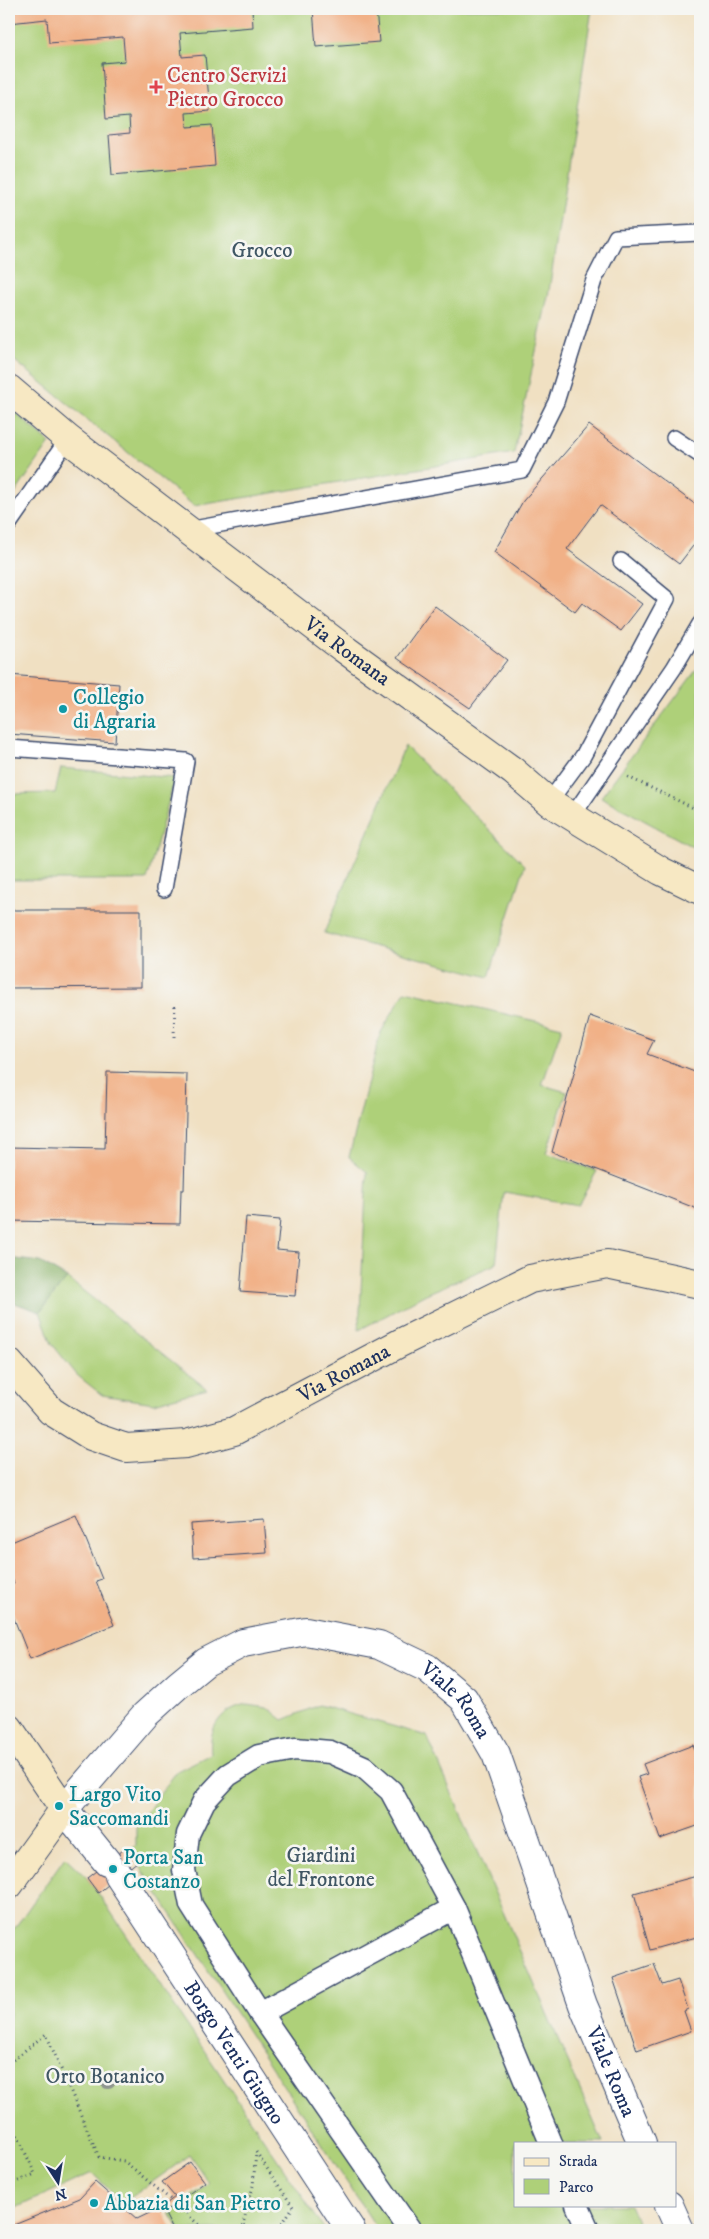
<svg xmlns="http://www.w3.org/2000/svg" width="709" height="2239" font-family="'IM FELL DW Pica',serif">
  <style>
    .green { fill: #aed079; stroke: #64806c }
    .forest { fill: #8ab269; stroke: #527064 }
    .building { fill: #f1b187 }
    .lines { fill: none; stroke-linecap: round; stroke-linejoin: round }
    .service-casing { stroke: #3b4a6d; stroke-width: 18 }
    .pedestrian-casing { stroke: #3b4a6d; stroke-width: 25 }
    .minor-casing { stroke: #3b4a6d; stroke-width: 30 }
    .tertiary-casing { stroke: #3b4a6d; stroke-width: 30 }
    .secondary-casing { stroke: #3b4a6d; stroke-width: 30 }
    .path { stroke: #3b4a6d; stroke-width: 3; stroke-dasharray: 1 4; stroke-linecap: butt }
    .service { stroke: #fff; stroke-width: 15 }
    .pedestrian { stroke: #fff; stroke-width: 22 }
    .minor { stroke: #fff; stroke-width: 28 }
    .tertiary { stroke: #fff; stroke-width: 28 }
    .secondary { stroke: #f7e8c3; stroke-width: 28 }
    .tree { fill: #8f958f }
    .health-dot { fill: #e0444e; stroke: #f6f6f2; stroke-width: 2 }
    .culture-dot { fill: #0f9aa8; stroke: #f6f6f2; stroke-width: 2 }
    .labels { text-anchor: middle; stroke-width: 5; stroke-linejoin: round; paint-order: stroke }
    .health-label { font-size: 21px; fill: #be3a42; stroke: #f6f6f2; text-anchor: start }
    .park-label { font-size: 21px; fill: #405765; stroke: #f6f6f2 }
    .street-label { font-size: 21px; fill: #1b2f5e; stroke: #f6f6f2 }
    .culture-label { font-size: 21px; fill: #0d838f; stroke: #f6f6f2; text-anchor: start }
  </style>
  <rect width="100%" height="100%" fill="#f6f6f2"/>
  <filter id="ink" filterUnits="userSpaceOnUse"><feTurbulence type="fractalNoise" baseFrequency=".02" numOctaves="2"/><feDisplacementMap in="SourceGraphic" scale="10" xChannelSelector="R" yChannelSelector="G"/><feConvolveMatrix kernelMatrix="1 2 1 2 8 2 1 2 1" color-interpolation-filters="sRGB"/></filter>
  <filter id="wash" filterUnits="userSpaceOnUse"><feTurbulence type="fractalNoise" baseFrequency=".0096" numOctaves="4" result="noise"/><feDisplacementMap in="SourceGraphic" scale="20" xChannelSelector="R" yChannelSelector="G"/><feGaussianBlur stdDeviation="1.12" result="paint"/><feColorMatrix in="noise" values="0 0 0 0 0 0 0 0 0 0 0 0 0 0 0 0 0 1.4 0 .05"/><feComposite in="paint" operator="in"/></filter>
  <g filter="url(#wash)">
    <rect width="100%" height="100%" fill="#f0e0c2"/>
    <!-- green -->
    <g class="green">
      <path d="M 9,9 L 592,9 L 549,291 L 514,453 L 194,506 L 9,356 Z"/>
      <path d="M 9,407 L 50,443 L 9,502 Z"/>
      <path d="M 700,665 L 700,851 L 601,797 Z"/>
      <path d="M 405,746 L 525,865 L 489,977 L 324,933 Z"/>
      <path d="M 61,768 L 175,778 L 147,880 L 9,880 L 9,794 L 55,793 Z"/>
      <path d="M 405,991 L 562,1027 L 542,1085 L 567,1092 L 546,1153 L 597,1171 L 578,1205 L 504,1192 L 496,1264 L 426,1294 L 359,1330 L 367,1172 L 349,1157 L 380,1034 Z"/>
      <path d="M 67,1278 L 207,1389 L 154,1403 L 102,1395 L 77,1375 L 52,1344 L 40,1312 Z"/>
      <path d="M 247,1704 L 267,1707 L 283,1720 L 319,1705 L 427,1736 L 603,2143 L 515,2143 L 515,2205 L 630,2205 L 641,2230 L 378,2230 L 130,1851 L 136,1845 L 136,1827 L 177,1771 L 211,1754 C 208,1727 221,1709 247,1704 Z"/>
      <path d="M 65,1857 L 87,1878 L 98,1893 L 325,2230 L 180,2230 L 170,2213 L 209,2183 L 190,2155 L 123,2203 L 92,2173 L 9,2211 L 9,1936 Z"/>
    </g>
    <!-- forest -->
    <path class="forest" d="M 9,1258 L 40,1262 L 67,1278 L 40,1312 L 9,1301 Z"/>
    <g id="blocks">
      <!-- building -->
      <g class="building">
        <path d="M 9,9 L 252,9 L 253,27 L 180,33 L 182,57 L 205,55 L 210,111 L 186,113 L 187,127 L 212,125 L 215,166 L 112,175 L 109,135 L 130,133 L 129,117 L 106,119 L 102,63 L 125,61 L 123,37 L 49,43 L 47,19 L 9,23 Z"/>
        <path d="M 313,9 L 376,9 L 379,42 L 316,47 Z"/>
        <path d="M 589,425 L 700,508 L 700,537 L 679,564 L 600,505 L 567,549 L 642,604 L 621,631 L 582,603 L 575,612 L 494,552 L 523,501 Z"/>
        <path d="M 435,606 L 507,660 L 470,708 L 397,658 Z"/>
        <path d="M 9,675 L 119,684 L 115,742 L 9,734 Z"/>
        <path d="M 10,910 L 141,910 L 141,987 L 9,988 Z"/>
        <path d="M 590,1016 L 654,1040 L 647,1054 L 700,1074 L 700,1210 L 552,1152 Z"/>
        <path d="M 107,1072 L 187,1074 L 184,1190 L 181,1190 L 180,1224 L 9,1221 L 9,1147 L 105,1149 Z"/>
        <path d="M 246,1217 L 280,1220 L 277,1250 L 299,1252 L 295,1296 L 240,1292 Z"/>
        <path d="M 76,1515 L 102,1579 L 96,1581 L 114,1625 L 30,1659 L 9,1606 L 9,1585 L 14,1583 L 9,1572 L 9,1561 L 11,1560 L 9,1543 Z"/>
        <path d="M 264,1519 L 267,1553 L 193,1558 L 191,1524 Z"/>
        <path d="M 693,1745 L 700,1766 L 700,1774 L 698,1775 L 700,1783 L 700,1825 L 660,1839 L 638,1777 L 647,1774 L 643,1764 Z"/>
        <path d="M 127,1847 L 138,1861 L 98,1893 L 87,1878 Z"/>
        <path d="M 697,1876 L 700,1889 L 700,1936 L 650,1950 L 634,1893 Z"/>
        <path d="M 654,1964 L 662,1985 L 678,1980 L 688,2009 L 684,2011 L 691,2031 L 637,2050 L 613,1978 Z"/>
        <path d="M 190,2162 L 205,2182 L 164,2212 L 173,2230 L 9,2230 L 9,2227 L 80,2198 L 95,2182 L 137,2219 L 162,2207 L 175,2197 L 162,2182 Z"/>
      </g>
    </g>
  </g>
  <g filter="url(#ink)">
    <use href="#blocks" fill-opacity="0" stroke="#3b4a6d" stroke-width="1"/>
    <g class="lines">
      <defs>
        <g id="service">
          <path d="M 674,438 L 700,455"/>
          <path d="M 9,524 L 68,439"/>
          <path d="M 188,530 L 522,470 L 556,402 L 594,280 L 616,237 L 700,233"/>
          <path d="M 9,748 L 186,761 L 164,889"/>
          <path d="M 549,802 L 583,756 L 667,599 L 621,561"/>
          <path d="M 571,818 L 674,668 L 700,624"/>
        </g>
        <g id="pedestrian">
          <path d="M 260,2013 L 191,1905 L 184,1870 L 188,1834 L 204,1801 L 228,1775 L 259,1756 L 295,1749 L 330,1752 L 364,1767 L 391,1791 L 454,1908"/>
          <path d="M 577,2205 L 588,2230"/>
          <path d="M 410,2230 L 260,2013 L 454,1908 L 551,2143"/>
        </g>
        <g id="minor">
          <path d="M 64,1809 L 107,1862"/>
          <path id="s1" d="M 119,1876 L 351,2230"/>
        </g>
        <g id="tertiary">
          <path id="s2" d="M 64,1809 L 145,1715 L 178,1685 L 206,1662 L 243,1643 L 306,1631 L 379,1645 L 427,1668 L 464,1699 L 496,1754 L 583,2005 L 642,2143"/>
          <path d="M 669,2205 L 680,2230"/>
        </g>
        <g id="secondary">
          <path id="s3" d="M 9,389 L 68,439 L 343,648 L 513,771 L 549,802 L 661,871 L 700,890"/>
          <path id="s4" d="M 9,1363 L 51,1411 L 91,1436 L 126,1448 L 186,1444 L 234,1431 L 400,1343 L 530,1279 L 607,1264 L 700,1284"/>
          <path d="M 9,1728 L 64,1809 L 9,1885"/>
        </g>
      </defs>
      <!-- service casing -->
      <use href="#service" class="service-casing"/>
      <!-- pedestrian casing -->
      <use href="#pedestrian" class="pedestrian-casing"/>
      <!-- minor casing -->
      <use href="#minor" class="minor-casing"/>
      <!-- tertiary casing -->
      <use href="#tertiary" class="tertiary-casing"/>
      <!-- secondary casing -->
      <use href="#secondary" class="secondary-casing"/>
      <!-- path -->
      <g class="path">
        <path d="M 628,777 L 700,811"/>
        <path d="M 174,1037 L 175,1002"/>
        <path d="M 9,2063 L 46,2034 L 99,2157 L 124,2161 L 171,2200"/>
        <path d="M 9,2117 L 35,2174 L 9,2185"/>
        <path d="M 256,2152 L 293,2207 L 278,2230"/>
        <path d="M 176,2203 L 204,2230"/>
        <path d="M 246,2230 L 243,2224 L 253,2186 L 256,2153"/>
      </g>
      <!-- service -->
      <use href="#service" class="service"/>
      <!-- pedestrian -->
      <use href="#pedestrian" class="pedestrian"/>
      <!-- minor -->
      <use href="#minor" class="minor"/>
      <!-- tertiary -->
      <use href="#tertiary" class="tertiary"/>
      <!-- secondary -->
      <use href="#secondary" class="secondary"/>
    </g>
    <!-- trees -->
    <circle class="tree" cx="108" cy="2081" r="8"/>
  </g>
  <!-- markers -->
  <path class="health-dot" d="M153.5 79.5h5v5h5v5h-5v5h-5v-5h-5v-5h5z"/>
  <g class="culture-dot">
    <circle cx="63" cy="709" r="5"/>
    <circle cx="59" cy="1806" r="5"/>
    <circle cx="113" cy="1869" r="5"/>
    <circle cx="94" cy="2203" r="5"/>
  </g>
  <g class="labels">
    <!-- health labels -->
    <g class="health-label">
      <text x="167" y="82">Centro Servizi<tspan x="167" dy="24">Pietro Grocco</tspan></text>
    </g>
    <!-- park labels -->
    <g class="park-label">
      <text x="262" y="257">Grocco</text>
      <text x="321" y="1862">Giardini<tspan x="321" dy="24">del Frontone</tspan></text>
      <text x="105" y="2083">Orto Botanico</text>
    </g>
    <!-- street labels -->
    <g class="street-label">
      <text dy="7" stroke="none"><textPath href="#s3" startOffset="428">Via Romana</textPath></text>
      <text dy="7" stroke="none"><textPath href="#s4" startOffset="382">Via Romana</textPath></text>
      <text dy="7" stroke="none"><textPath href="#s2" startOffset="482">Viale Roma</textPath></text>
      <text dy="7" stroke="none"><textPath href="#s1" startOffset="211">Borgo Venti Giugno</textPath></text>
      <text dy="7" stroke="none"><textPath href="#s2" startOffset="888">Viale Roma</textPath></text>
    </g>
    <!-- culture labels -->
    <g class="culture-label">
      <text x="73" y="704">Collegio<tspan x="73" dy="24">di Agraria</tspan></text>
      <text x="69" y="1801">Largo Vito<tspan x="69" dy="24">Saccomandi</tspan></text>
      <text x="123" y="1864">Porta San<tspan x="123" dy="24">Costanzo</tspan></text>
      <text x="104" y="2210">Abbazia di San Pietro</text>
    </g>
  </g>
  <!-- margin -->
  <rect width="709" height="2239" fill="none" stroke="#f6f6f2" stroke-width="30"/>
  <!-- legend -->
  <rect x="514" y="2142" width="162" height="65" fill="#f6f6f2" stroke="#9ea6b7"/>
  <rect x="524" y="2158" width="25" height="8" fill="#f7e8c3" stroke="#9ea6b7"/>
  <text x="559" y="2166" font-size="15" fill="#1b2f5e">Strada</text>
  <rect x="524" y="2179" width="25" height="15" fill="#aed079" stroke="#9ea6b7"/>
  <text x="559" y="2192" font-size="15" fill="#1b2f5e">Parco</text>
  <!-- north arrow -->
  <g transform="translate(58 2182) rotate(168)" stroke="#f6f6f2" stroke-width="4" paint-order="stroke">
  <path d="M0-4L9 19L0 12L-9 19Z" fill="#1b2f5e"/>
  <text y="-8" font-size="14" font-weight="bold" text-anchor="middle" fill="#1b2f5e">N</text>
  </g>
</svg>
